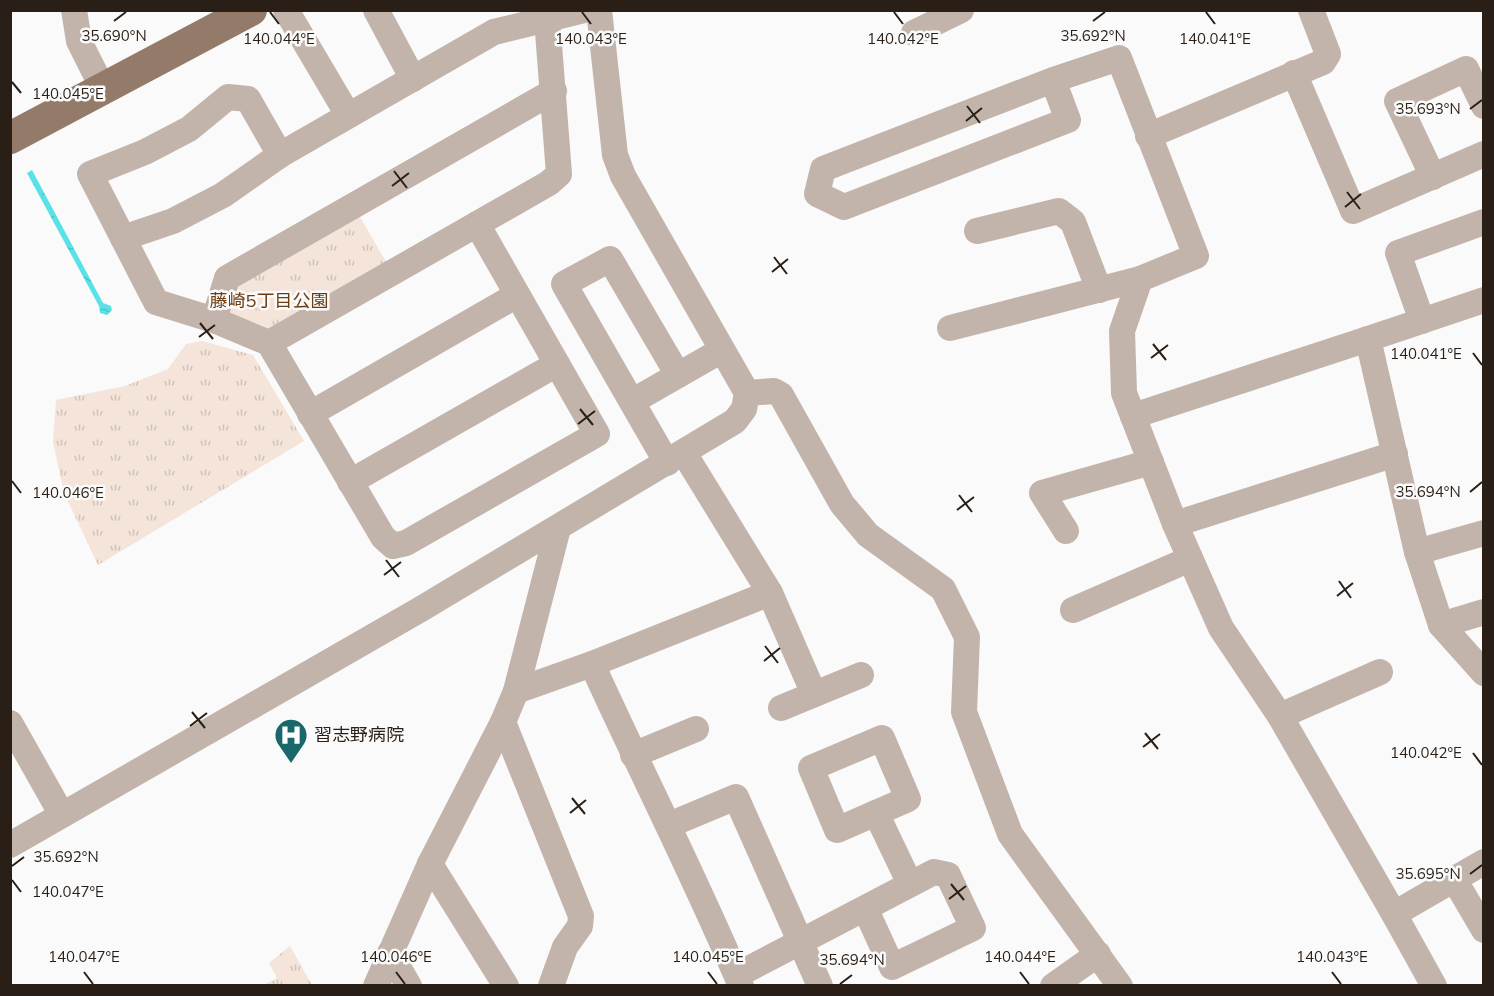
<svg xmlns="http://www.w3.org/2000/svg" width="1494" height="996" font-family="Mulish,'Noto Sans JP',sans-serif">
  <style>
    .park { fill: url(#park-tufts) }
    .water { fill: url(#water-ripples) }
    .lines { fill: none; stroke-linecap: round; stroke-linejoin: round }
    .minor { stroke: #c3b4ab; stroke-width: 26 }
    .major { stroke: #937a69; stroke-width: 32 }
    .ticks { fill: none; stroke: #2a1f16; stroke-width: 2 }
    .labels { text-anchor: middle; stroke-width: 5; stroke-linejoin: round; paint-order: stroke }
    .park-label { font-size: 18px; fill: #6d3c10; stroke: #fafafa }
    .poi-label { font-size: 18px; fill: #2a1f16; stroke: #fafafa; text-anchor: start }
    .ticks-label { font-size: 15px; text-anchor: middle; fill: #2a1f16; stroke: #fafafa; stroke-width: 5; stroke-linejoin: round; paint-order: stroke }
  </style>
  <defs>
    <pattern id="park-tufts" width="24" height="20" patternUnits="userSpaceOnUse" patternTransform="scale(1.5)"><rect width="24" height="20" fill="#f4e4d9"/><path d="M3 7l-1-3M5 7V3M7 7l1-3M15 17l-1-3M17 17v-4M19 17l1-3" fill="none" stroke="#d1c3ba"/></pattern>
    <pattern id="water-ripples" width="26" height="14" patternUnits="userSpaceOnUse" patternTransform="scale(1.5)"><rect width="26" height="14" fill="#59e1e8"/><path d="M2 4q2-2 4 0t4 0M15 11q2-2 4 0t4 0" fill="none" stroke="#4ec1c6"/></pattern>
  </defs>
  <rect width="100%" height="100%" fill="#fafafa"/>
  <!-- park -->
  <g class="park">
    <path d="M 356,210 L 389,267 L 269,343 L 220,317 L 230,283 Z"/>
    <path d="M 202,341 L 253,355 L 304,441 L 98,565 L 64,493 L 53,442 L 56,400 L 125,386 L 168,369 L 186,344 Z"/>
    <path d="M 290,946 L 312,985 L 263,985 L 277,978 L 269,963 Z"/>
  </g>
  <!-- water -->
  <path class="water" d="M 32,170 L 103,303 L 111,306 L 112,310 L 107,315 L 100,313 L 99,306 L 27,173 Z"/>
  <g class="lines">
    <!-- minor -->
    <g class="minor">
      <path d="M 74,10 L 79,41 L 103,89"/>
      <path d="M 286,10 L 348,115"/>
      <path d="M 376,10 L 413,79"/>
      <path d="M 914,33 L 961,10"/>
      <path d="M 1294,73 L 1353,211 L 1484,154"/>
      <path d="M 1053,80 L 1068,120 L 844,207 L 817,194 L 823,169 L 1053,80 L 1119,58 L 1196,256 L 1140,279 L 1122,331 L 1124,393 L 1175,524 L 1221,628 L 1280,716 L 1394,914 L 1484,862"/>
      <path d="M 1148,136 L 1323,62 L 1328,54 L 1311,10"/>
      <path d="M 280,155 L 248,99 L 228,97 L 189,129 L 145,152 L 90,174 L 156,302 L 214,320 L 269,343 L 383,537 L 393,546 L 406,543 L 597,434 L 477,224"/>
      <path d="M 1433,177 L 1397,101 L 1466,69 L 1484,106"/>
      <path d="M 977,231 L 1059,211 L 1073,222 L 1099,290"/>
      <path d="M 123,238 L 173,221 L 223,195 L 280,155 L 494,32 L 584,10"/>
      <path d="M 214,320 L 227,278 L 554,91"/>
      <path d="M 1422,321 L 1398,253 L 1484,222"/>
      <path d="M 950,328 L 1140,279"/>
      <path d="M 1368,339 L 1417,552 L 1441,625 L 1484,673"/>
      <path d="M 269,343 L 549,183 L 559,174 L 547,19 L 544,10"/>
      <path d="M 747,393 L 774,391 L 781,395 L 842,504 L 868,535 L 943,589 L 967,637 L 964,712 L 1010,834 L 1120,986"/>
      <path d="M 633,401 L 722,350"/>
      <path d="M 310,414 L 517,295"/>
      <path d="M 1133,416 L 1368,339 L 1484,300"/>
      <path d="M 684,453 L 770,593 L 814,694"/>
      <path d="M 667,463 L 564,284 L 610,259 L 678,375"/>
      <path d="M 350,482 L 557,364"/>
      <path d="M 1175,524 L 1395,454"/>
      <path d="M 1066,531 L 1042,493 L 1151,462"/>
      <path d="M 1417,552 L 1484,533"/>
      <path d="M 1073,610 L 1190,559"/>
      <path d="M 1441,625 L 1484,612"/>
      <path d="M 592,664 C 641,772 695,877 741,986"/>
      <path d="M 516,691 L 592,664 L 770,593"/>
      <path d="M 781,708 L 861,675"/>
      <path d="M 1280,716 L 1380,672"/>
      <path d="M 503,722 L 581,916 L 580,926 L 565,947 L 551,986"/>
      <path d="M 10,723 L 62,815"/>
      <path d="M 882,738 L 908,799 L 837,830 L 811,768 Z"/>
      <path d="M 633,755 L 696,729"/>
      <path d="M 876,813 L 910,884"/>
      <path d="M 669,825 L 736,797 L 820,986"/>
      <path d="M 10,845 L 421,609 L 735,421 L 744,409 L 747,393 L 623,176 L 615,155 L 599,10"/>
      <path d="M 430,864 L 506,986"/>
      <path d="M 1454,879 L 1484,930"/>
      <path d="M 1394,914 L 1434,986"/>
      <path d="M 390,953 L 409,986"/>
      <path d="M 737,975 L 934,872 L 948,875 L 973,928 L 892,967 L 865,908"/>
      <path d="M 376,986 L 430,864 L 503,722 L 516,691 L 558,528"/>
      <path d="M 1053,986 L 1098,954"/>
    </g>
    <!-- major -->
    <path class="major" d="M 10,138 L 251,10"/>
  </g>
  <!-- ticks -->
  <path class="ticks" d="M 270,12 L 279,24M 582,12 L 591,24M 894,12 L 903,24M 1206,12 L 1215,24M 114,21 L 126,12M 1093,21 L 1105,12M 12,82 L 21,93M 967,106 L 980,123M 1470,109 L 1482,100M 966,121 L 982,108M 394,171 L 407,188M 392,186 L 409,173M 1347,192 L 1360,209M 1345,207 L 1361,194M 774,257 L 787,274M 772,272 L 788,259M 200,323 L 213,339M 199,337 L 215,325M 1153,344 L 1166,360M 1473,353 L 1482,365M 1151,358 L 1168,345M 580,409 L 593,425M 578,424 L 595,411M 12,481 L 21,493M 1470,492 L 1482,482M 959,495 L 972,512M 957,510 L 974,497M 386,560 L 399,577M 384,575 L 401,562M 1339,581 L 1351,598M 1337,596 L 1353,583M 765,646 L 778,663M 764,661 L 780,648M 192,712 L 205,728M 190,726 L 207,713M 1145,733 L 1158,749M 1143,747 L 1160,734M 1473,753 L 1482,765M 572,798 L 585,814M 570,813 L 586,800M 12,866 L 24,857M 1470,874 L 1482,865M 12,880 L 21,892M 951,884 L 964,900M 949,899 L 966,886M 84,972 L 93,984M 396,972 L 405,984M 708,972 L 717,984M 1020,972 L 1029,984M 1332,972 L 1341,984M 840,984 L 852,975"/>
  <!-- icons -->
  <defs>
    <symbol id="hospital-pin" viewBox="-11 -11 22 30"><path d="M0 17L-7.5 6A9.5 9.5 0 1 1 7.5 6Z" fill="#19676b" stroke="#fafafa"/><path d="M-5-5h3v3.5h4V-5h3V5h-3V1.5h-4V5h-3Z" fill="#fff"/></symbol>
  </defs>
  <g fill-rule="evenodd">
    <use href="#hospital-pin" x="272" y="716" width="38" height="52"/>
  </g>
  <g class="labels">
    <!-- park labels -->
    <g class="park-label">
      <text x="269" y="307">藤崎5丁目公園</text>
    </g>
    <!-- poi labels -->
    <g class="poi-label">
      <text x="314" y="741">習志野病院</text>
    </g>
  </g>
  <g class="ticks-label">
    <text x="114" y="41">35.690°N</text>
    <text x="1093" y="41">35.692°N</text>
    <text x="279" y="44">140.044°E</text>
    <text x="591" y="44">140.043°E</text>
    <text x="903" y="44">140.042°E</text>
    <text x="1215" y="44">140.041°E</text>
    <text x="68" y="99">140.045°E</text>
    <text x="1428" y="114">35.693°N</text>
    <text x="1426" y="359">140.041°E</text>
    <text x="1428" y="497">35.694°N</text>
    <text x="68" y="498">140.046°E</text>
    <text x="1426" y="758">140.042°E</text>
    <text x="66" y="862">35.692°N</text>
    <text x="1428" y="879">35.695°N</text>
    <text x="68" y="897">140.047°E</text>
    <text x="84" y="962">140.047°E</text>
    <text x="396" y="962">140.046°E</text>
    <text x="708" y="962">140.045°E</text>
    <text x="1020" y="962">140.044°E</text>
    <text x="1332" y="962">140.043°E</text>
    <text x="852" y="965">35.694°N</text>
  </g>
  <!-- border -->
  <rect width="1494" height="996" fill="none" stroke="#2a1f16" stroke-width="24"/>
</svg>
